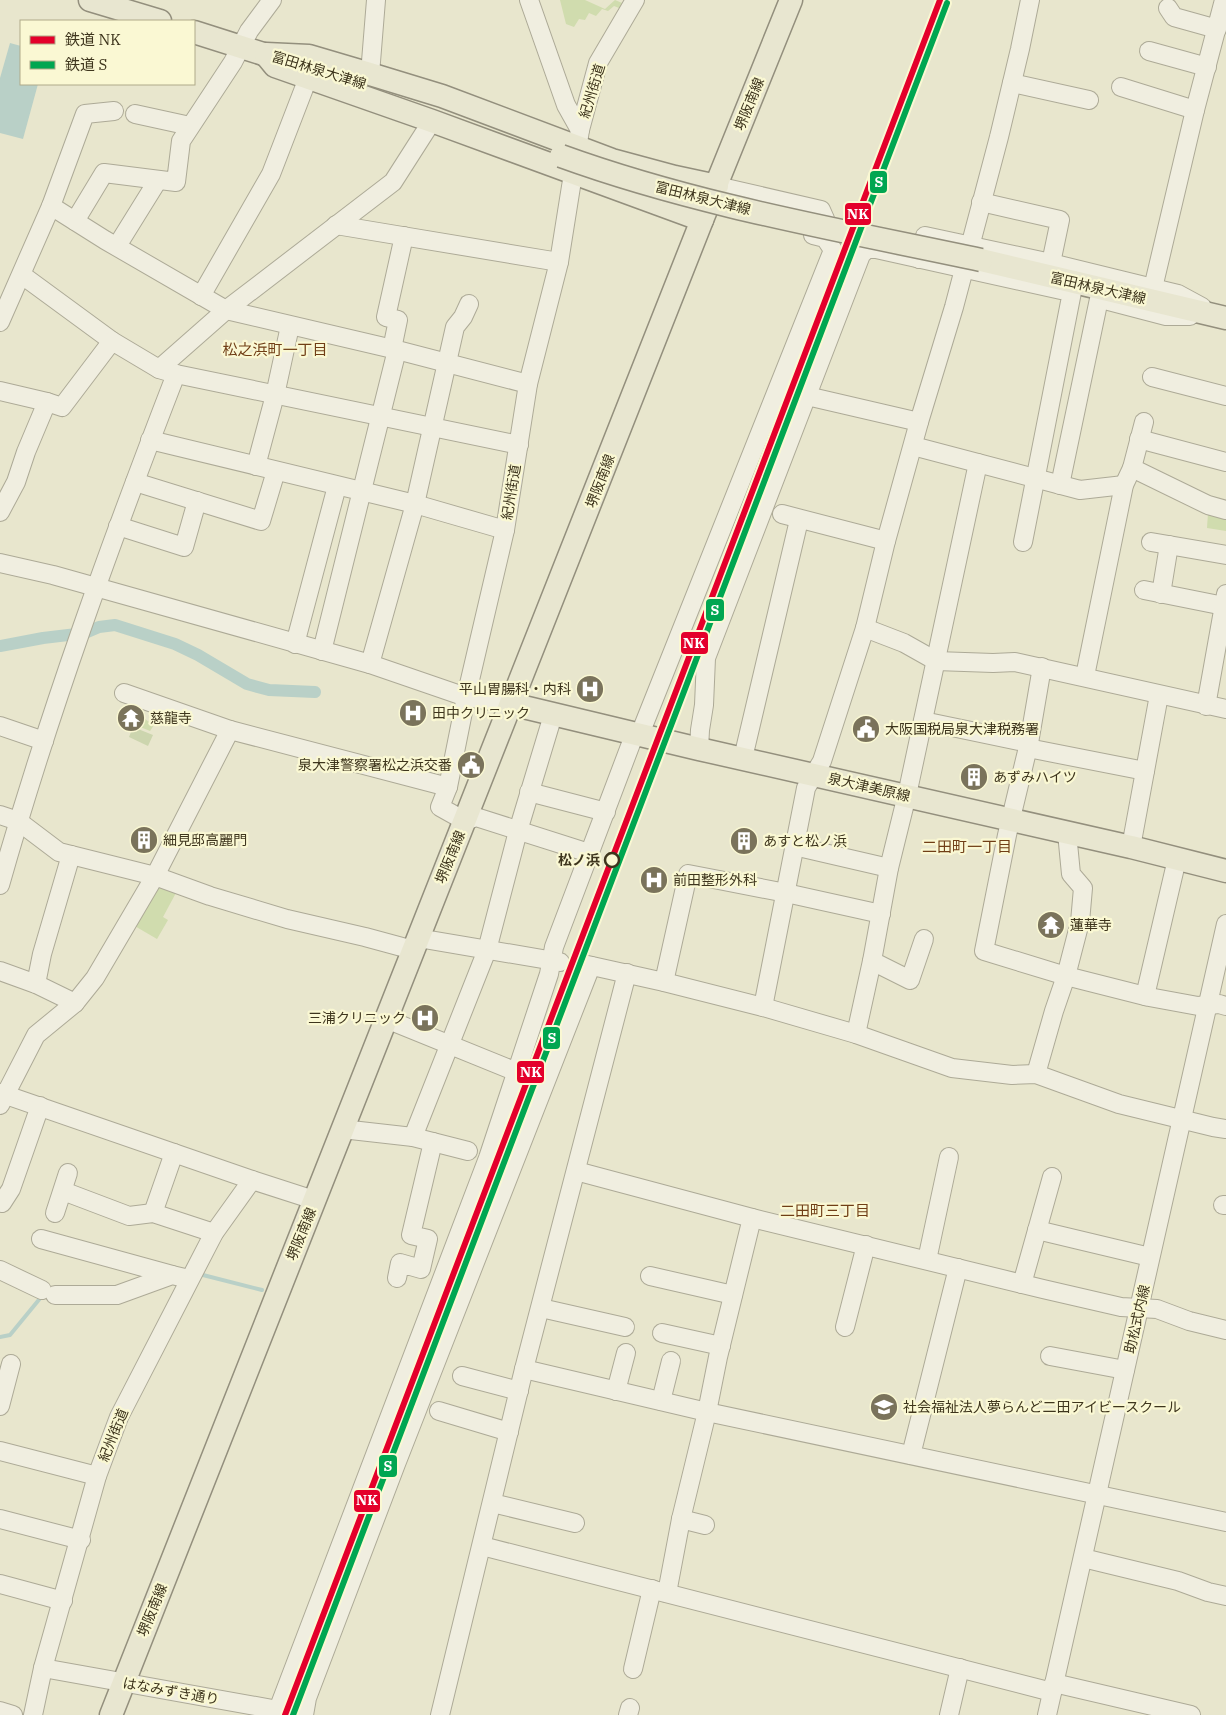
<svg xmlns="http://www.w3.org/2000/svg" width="1226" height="1715" font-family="'IBM Plex Serif','Noto Sans JP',serif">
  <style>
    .green { fill: #d0dcae }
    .cemetery { fill: #ccd5ae }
    .water { fill: #b9d0c7 }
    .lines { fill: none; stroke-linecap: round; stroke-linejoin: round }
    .stream { stroke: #b9d0c7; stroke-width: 4 }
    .canal { stroke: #b9d0c7; stroke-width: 12 }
    .minor-casing { stroke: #adaa97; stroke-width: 20 }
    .major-casing { stroke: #938f7d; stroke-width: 25 }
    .minor { stroke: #f0eee0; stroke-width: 18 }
    .major { stroke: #e8e6d0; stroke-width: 22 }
    .major-bridge-casing { stroke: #938f7d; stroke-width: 25; stroke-linecap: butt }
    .major-bridge { stroke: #e8e6d0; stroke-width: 22 }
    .rail-1-casing { stroke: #faf8d3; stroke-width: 10 }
    .rail-2-casing { stroke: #faf8d3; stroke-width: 10 }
    .rail-1 { stroke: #e4002b; stroke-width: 6 }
    .rail-2 { stroke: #00a651; stroke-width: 6 }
    .stop-dot { fill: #faf8d3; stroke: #3e351d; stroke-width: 2.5 }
    .labels { text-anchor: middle; stroke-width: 4.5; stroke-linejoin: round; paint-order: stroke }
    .street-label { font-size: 14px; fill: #3e351d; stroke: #faf8d3 }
    .poi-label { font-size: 14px; fill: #3e351d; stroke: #faf8d3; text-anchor: start }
    .stop-label { font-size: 14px; font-weight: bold; fill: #3e351d; stroke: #faf8d3; text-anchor: end }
    .neighbourhood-label { font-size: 15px; fill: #703e16; stroke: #faf8d3 }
    .line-badge { stroke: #faf8d3; stroke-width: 2 }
    .badge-label { font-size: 14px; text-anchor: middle; font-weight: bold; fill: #fff }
  </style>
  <rect width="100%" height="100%" fill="#e8e6cd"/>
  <!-- green -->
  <g class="green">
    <path d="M 560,0 L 585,0 L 605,9 L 615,0 L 627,5 L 624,10 L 614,6 L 608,11 L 602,9 L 596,16 L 589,13 L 585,20 L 579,19 L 574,27 L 566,24 Z"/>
    <path d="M 1208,513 L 1226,516 L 1226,531 L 1207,528 Z"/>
    <path d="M 131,708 C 139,711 145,721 154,725 L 150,731 L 128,722 L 132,713 L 130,710 Z"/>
    <path d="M 155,884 L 177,891 L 163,917 L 168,920 L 157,939 L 133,925 Z"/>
  </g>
  <!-- cemetery -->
  <path class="cemetery" d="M 133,727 L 153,735 L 148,746 L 129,737 Z"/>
  <!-- water -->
  <path class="water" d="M 10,43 L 21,46 L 21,84 L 38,84 L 23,139 L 0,133 L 0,78 Z"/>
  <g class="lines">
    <!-- stream -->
    <g class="stream">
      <path d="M 199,1274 L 262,1290"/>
      <path d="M 0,1337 L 10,1335 L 42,1296"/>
    </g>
    <!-- canal -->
    <path class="canal" d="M 0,646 L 43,638 L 85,633 L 99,627 L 115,625 L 175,644 L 198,655 L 247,684 L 269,690 L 315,692"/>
    <defs>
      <g id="minor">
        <path d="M 529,0 L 566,105 L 580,130"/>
        <path d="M 1168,8 L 1174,17 L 1217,29"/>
        <path d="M 1149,51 L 1207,67"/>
        <path d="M 370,74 L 376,0"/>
        <path d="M 1012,83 L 1089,100"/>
        <path d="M 1121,87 L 1195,110"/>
        <path d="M 135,114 L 190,126"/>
        <path d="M 717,186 L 821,210 L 825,219 L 821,232 L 815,234"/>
        <path d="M 981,202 L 1060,220 L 1051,263"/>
        <path d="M 51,206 L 105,240 L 226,310 L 397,350 L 528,384"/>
        <path d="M 75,221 L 104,173 L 176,182 L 181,141 L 233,62 L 249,31 L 272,0"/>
        <path d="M 336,225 L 559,262"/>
        <path d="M 117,246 L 158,180"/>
        <path d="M 919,259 L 925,236 L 1051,263 L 1153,288 L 1178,294 L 1202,307"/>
        <path d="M 22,275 L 112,341"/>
        <path d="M 1153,288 L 1195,110 L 1224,0"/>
        <path d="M 201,296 L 271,174 L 308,78"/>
        <path d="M 1101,299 L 1166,316 L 1190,316"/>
        <path d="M 0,322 L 51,206 L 85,114 L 114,111"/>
        <path d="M 392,349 L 398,320 L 386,317 L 404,236"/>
        <path d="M 159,369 L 226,310 L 393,182 L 432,121"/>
        <path d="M 1152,377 L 1226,396"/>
        <path d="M 0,391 L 47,402"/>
        <path d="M 807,396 L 919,422"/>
        <path d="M 1139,439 L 1226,462"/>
        <path d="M 150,440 L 415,504 L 505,530"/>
        <path d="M 913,446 L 1080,490 L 1124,485"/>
        <path d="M 256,466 L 275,395 L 290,326"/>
        <path d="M 1132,468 L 1208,505 L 1226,510"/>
        <path d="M 135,482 L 261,521 L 276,471"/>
        <path d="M 1060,485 L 1099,299"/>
        <path d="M 0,512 L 16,482 L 26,452 L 47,402 L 62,407 L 112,341 L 159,369 L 176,374 L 519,445"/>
        <path d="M 782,514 L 886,541"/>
        <path d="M 118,526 L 184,547 L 197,501"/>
        <path d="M 1023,542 L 1072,292"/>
        <path d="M 1151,542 L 1226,555"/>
        <path d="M 0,563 L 53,575 L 370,664 L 466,697 L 511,704"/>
        <path d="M 1144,590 L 1224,606"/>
        <path d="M 1161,594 L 1169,545"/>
        <path d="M 865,628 L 904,643 L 936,661 L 993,663 L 1015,662 L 1226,709"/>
        <path d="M 295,644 L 337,486"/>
        <path d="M 322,651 L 397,350"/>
        <path d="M 370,664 L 415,504 L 455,327 L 463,317 L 469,304"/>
        <path d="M 1042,667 L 1029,743 L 1007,835 L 984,951 L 1066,976 L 1149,997 L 1198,1006 L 1219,1004 L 1226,1006"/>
        <path d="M 1085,676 L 1124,485 L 1132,468 L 1144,422"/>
        <path d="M 124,693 L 230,730 L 448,787"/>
        <path d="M 1206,706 L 1226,594"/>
        <path d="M 923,721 L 1029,743"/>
        <path d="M 0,726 L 44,741"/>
        <path d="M 640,734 L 833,250 L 825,238 L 813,235"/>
        <path d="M 1028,748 L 1145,771"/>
        <path d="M 699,749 L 700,730 L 704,705 L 706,658 L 861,255 L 867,249 L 876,249 L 1061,290"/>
        <path d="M 743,758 L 799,520"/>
        <path d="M 529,792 L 606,812"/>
        <path d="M 0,815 L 18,821 L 59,852 L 155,876 L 210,896 L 287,919 L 365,937 L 413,950"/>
        <path d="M 794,846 L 889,868"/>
        <path d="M 1131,847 L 1159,695"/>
        <path d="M 589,853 L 476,817 L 465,821 L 440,807 L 448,787 L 466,697 L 505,530 L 528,384 L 559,262 L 580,130 L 598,63 L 635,0"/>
        <path d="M 0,885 C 49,712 111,542 176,374"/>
        <path d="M 418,938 L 560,962"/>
        <path d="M 872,961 L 910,980 L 924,939"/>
        <path d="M 583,964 L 664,982 L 763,1007 L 856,1034 L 952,1068 L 1012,1075 L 1036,1074 L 1119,1104 L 1213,1127 L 1226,1129"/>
        <path d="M 0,971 L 36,984 L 75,1003"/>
        <path d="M 664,982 L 688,874 L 786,893 L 881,914"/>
        <path d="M 36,984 L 42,954 L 71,855"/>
        <path d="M 1145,996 L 1177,859"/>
        <path d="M 763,1007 L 806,788 L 822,761 L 865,628 L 886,541 L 919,422 L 954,307 L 999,137 L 1020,49 L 1030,0"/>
        <path d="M 386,1019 L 517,1072"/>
        <path d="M 856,1034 L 872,961 L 889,868 L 907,795 L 978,463"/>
        <path d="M 1036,1074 L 1054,1011 L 1066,976 L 1080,922 L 1083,888 L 1071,874 L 1067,833"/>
        <path d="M 0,1093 L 252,1180 L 314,1200"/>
        <path d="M 0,1105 L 36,1035 L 75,1003 L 95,978 L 155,876 L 230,730"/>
        <path d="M 342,1129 L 413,1137 L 468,1151"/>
        <path d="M 413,1137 L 487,950 L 518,831 L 553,715"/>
        <path d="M 576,1171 L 752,1218 L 1043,1289 L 1121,1307 L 1157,1309 L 1189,1321 L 1226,1330"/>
        <path d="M 63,1191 L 129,1216 L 153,1213 L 214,1233"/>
        <path d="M 0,1202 L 2,1203 L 11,1189 L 40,1106"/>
        <path d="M 1223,1205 L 1226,1205"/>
        <path d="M 55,1213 L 68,1173"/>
        <path d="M 153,1213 L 174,1153"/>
        <path d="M 1037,1230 L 1150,1257"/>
        <path d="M 41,1239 L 172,1275"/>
        <path d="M 927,1260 L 949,1157"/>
        <path d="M 0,1270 L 42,1290"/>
        <path d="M 650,1276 L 733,1295"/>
        <path d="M 397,1278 L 400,1263 L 421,1269 L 428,1239 L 411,1235 L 433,1142"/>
        <path d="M 1022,1284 L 1052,1177"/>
        <path d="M 55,1295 L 117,1295 L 172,1275 L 189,1279"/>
        <path d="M 541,1308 L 625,1327"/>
        <path d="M 845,1327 L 866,1245"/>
        <path d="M 662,1333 L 721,1346"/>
        <path d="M 1050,1356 L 1125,1370"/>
        <path d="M 524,1369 L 707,1412 L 1226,1522"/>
        <path d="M 462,1376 L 519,1391"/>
        <path d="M 616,1391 L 626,1353"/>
        <path d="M 661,1401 L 671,1361"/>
        <path d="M 0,1406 L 11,1364"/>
        <path d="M 439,1411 L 509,1432"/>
        <path d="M 0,1451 L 97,1476"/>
        <path d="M 911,1455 L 958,1268"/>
        <path d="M 492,1503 L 575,1523"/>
        <path d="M 0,1519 L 81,1540"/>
        <path d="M 681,1519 L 705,1525"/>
        <path d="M 482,1546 L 1052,1692"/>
        <path d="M 1083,1558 L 1178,1581 L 1208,1592 L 1226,1596"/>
        <path d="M 0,1584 L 63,1601"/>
        <path d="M 667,1593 L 681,1519 L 707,1412 L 718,1357 L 752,1218"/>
        <path d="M 43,1668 L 289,1712"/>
        <path d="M 633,1669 L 652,1589"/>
        <path d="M 1054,1683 L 1191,1715"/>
        <path d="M 0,1711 L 13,1715"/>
        <path d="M 33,1715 L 43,1668 L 97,1476 L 119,1417 L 214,1233 L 252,1180"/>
        <path d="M 276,1715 L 488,1158 L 549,974 L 554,947 L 635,733"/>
        <path d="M 304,1715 L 307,1698 L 396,1464 L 591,966"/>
        <path d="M 440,1715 L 524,1369 L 627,973"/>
        <path d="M 628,1715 L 630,1708"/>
        <path d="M 949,1715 L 960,1668"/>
        <path d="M 1047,1715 L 1226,924"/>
      </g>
      <g id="major">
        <path d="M 90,0 L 160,21"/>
        <path d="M 194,32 L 279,59"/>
        <path d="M 266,54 L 309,56 L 370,74 L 442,96 L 612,160 L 675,177 L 717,186"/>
        <path d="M 266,55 L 275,66 L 432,121 L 702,220"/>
        <path d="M 981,260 L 1226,318"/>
        <path d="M 511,704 L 699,749 L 1131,847 L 1226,871"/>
        <path d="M 111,1715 L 702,220 L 791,0"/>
      </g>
    </defs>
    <!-- minor casing -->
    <use href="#minor" class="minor-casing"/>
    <!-- major casing -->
    <use href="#major" class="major-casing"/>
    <!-- minor -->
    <use href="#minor" class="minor"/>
    <!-- major -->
    <use href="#major" class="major"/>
    <defs>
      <path id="major-bridge" d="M 561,156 C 696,205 840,230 981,260"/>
    </defs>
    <!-- major-bridge casing -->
    <use href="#major-bridge" class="major-bridge-casing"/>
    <!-- major-bridge -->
    <use href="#major-bridge" class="major-bridge"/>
    <defs>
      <path id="rail-1" d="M 285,1715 L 940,0"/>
      <path id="rail-2" d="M 293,1715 L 947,3"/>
    </defs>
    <!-- rail-1 casing -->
    <use href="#rail-1" class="rail-1-casing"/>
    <!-- rail-2 casing -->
    <use href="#rail-2" class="rail-2-casing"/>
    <!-- rail-1 -->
    <use href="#rail-1" class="rail-1"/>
    <!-- rail-2 -->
    <use href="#rail-2" class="rail-2"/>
  </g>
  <!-- icons -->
  <defs>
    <symbol id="hospital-disc" viewBox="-11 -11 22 22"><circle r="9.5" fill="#7a735b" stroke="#faf8d3"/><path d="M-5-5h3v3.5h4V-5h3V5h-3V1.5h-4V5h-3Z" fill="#fff"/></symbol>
    <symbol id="temple-disc" viewBox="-11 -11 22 22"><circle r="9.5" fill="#7a735b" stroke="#faf8d3"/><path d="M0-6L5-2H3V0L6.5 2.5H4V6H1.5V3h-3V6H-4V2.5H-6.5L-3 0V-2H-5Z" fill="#fff"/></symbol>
    <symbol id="civic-disc" viewBox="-11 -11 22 22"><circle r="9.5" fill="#7a735b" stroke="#faf8d3"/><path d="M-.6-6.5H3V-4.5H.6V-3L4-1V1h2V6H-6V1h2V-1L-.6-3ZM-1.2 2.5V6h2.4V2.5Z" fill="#fff"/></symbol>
    <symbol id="building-disc" viewBox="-11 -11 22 22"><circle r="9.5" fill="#7a735b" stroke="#faf8d3"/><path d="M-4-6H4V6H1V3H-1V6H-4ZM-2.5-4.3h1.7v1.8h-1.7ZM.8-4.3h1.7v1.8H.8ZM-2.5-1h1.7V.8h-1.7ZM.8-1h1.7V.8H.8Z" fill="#fff"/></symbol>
    <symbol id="school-disc" viewBox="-11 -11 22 22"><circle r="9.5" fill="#7a735b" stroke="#faf8d3"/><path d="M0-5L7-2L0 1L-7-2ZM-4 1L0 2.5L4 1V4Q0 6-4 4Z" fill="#fff"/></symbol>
  </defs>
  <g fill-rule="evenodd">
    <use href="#hospital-disc" x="574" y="673" width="32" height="32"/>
    <use href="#hospital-disc" x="397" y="697" width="32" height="32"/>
    <use href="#temple-disc" x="115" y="702" width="32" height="32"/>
    <use href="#civic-disc" x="850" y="713" width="32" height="32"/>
    <use href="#civic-disc" x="455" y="749" width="32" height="32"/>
    <use href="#building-disc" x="958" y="761" width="32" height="32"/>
    <use href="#building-disc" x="128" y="824" width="32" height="32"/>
    <use href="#building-disc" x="728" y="825" width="32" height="32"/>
    <use href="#hospital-disc" x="638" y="864" width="32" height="32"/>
    <use href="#temple-disc" x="1035" y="909" width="32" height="32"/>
    <use href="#hospital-disc" x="409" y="1002" width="32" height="32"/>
    <use href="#school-disc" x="868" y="1391" width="32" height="32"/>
  </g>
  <!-- markers -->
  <circle class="stop-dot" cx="612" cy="860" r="7"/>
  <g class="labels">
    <!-- street labels -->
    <g class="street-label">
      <text transform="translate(319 70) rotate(17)" y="5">富田林泉大津線</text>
      <text transform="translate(592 91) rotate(-73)" y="5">紀州街道</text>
      <text transform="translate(749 104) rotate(-68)" y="5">堺阪南線</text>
      <text transform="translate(703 198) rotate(14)" y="5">富田林泉大津線</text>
      <text transform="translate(1098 288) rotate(13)" y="5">富田林泉大津線</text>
      <text transform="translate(600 481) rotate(-69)" y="5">堺阪南線</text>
      <text transform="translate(511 492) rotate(-81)" y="5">紀州街道</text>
      <text transform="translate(869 787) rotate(13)" y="5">泉大津美原線</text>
      <text transform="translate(450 857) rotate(-68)" y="5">堺阪南線</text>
      <text transform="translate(301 1234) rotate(-68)" y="5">堺阪南線</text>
      <text transform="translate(1137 1319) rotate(-77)" y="5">助松式内線</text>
      <text transform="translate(113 1435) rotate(-68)" y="5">紀州街道</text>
      <text transform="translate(152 1610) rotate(-68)" y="5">堺阪南線</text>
      <text transform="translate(171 1691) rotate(10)" y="5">はなみずき通り</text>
    </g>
    <!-- poi labels -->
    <g class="poi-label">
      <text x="571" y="694" text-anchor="end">平山胃腸科・内科</text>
      <text x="432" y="718">田中クリニック</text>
      <text x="150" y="723">慈龍寺</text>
      <text x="885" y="734">大阪国税局泉大津税務署</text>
      <text x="452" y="770" text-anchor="end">泉大津警察署松之浜交番</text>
      <text x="993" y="782">あずみハイツ</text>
      <text x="163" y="845">細見邸高麗門</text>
      <text x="763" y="846">あすと松ノ浜</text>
      <text x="673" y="885">前田整形外科</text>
      <text x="1070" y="930">蓮華寺</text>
      <text x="406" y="1023" text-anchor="end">三浦クリニック</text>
      <text x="903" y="1412">社会福祉法人夢らんど二田アイビースクール</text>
    </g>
    <!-- stop labels -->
    <g class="stop-label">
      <text x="600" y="865">松ノ浜</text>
    </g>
    <!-- neighbourhood labels -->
    <g class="neighbourhood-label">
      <text x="275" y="355">松之浜町一丁目</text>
      <text x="967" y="852">二田町一丁目</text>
      <text x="825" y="1216">二田町三丁目</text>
    </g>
  </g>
  <g class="line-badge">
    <rect x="869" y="170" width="19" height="24" rx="5" fill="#00a651"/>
    <rect x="844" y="202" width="28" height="24" rx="5" fill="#e4002b"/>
    <rect x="705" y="598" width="20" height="24" rx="5" fill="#00a651"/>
    <rect x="680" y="631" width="29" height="24" rx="5" fill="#e4002b"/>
    <rect x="542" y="1026" width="19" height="24" rx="5" fill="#00a651"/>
    <rect x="516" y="1060" width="29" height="24" rx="5" fill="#e4002b"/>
    <rect x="378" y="1454" width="20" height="24" rx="5" fill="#00a651"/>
    <rect x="353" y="1489" width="28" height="24" rx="5" fill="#e4002b"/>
  </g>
  <g class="badge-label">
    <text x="879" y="187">S</text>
    <text x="858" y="219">NK</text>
    <text x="715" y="615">S</text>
    <text x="694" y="648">NK</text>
    <text x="552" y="1043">S</text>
    <text x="531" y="1077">NK</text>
    <text x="388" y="1471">S</text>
    <text x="367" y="1505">NK</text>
  </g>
  <!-- legend -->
  <rect x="20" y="20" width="175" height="65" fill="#faf8d3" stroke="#afaa8a"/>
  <rect x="30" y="36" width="25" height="8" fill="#e4002b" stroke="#afaa8a"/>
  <text x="65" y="45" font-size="15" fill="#3e351d">鉄道 NK</text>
  <rect x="30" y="61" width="25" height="8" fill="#00a651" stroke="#afaa8a"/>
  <text x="65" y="70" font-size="15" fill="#3e351d">鉄道 S</text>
</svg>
